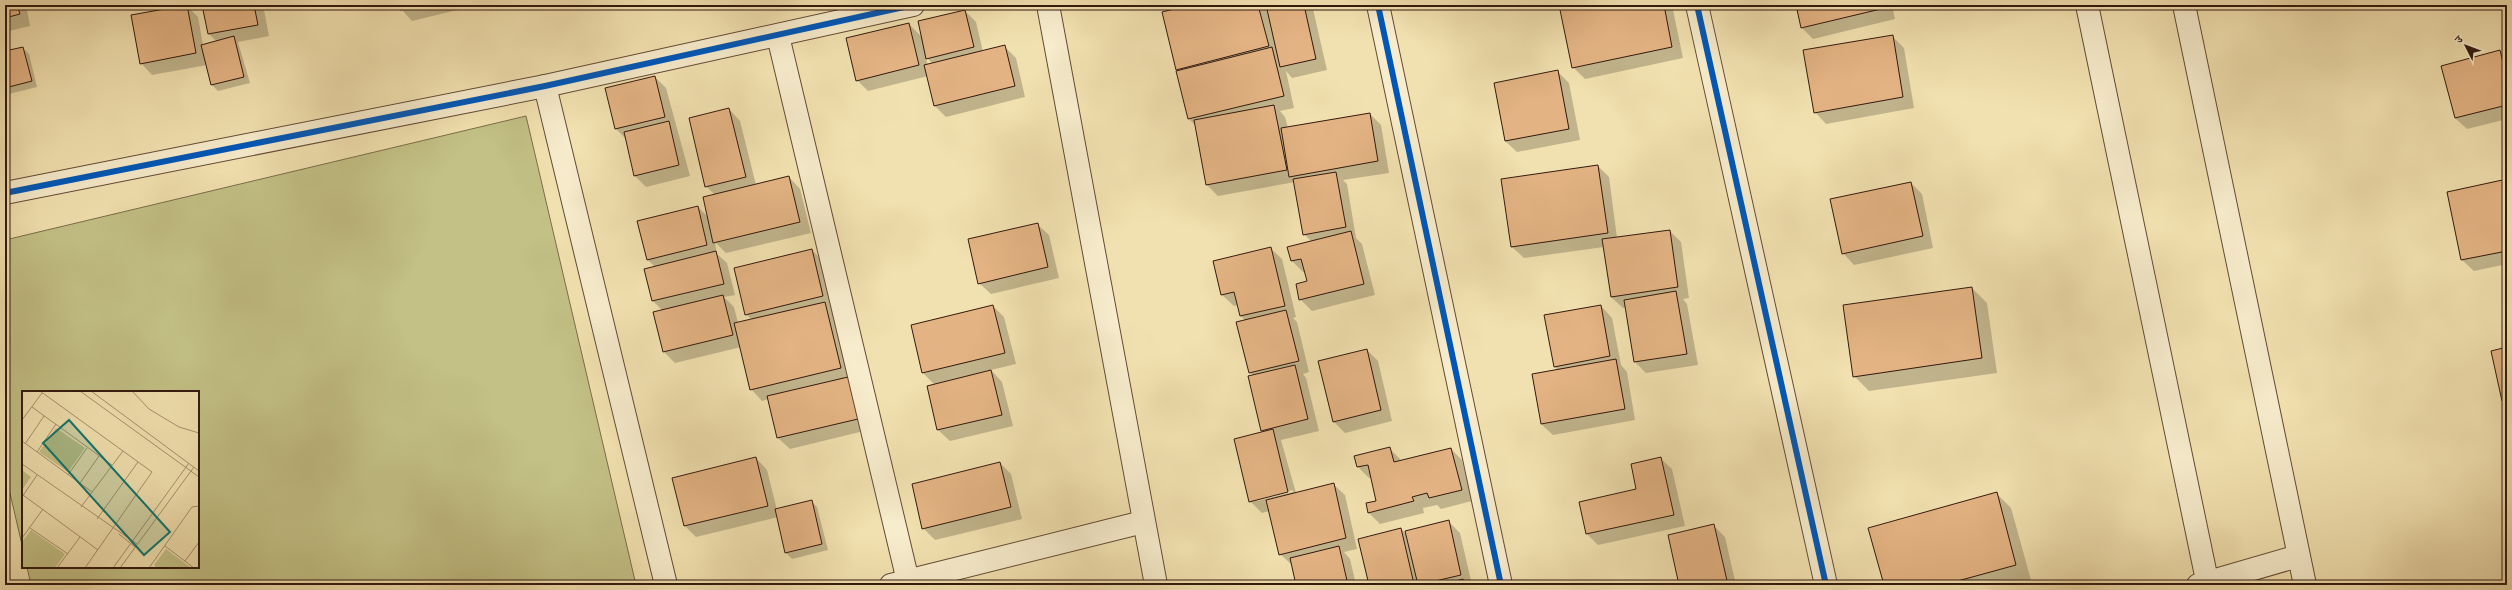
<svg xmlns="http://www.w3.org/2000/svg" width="2512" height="590" font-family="'Libre Bodoni','Noto Serif Devanagari',serif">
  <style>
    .green { fill: #c3c186; stroke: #7b6d4a }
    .shadow { fill: #0003; fill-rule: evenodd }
    .building { fill: #e3b383; stroke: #33190e }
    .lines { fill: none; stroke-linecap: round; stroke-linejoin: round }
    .minor-casing { stroke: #634b36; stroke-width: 24 }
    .minor { stroke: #f7eccc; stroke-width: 22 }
    .cycleway-casing { stroke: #f7eccc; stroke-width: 8 }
    .cycleway { stroke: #0057b8; stroke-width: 6 }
    .inset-road { fill: none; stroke: #a6916f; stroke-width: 1 }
    .view { fill: #0f766e; fill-opacity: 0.15; stroke: #0f766e; stroke-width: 2 }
    .inset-edge { fill: none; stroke: #33190e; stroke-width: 2 }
  </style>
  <rect width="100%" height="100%" fill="#f2e1b0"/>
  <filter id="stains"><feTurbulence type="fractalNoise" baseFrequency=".005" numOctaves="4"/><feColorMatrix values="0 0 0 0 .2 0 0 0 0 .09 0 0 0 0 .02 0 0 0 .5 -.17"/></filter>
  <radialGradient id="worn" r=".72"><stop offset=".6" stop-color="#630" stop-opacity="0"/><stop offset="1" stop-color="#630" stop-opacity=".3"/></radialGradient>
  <!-- green -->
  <path class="green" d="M 526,116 L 636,585 L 31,585 L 27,567 L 198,567 L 198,392 L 23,392 L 23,549 L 5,472 L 5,240 Z"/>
  <!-- shadow -->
  <g class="shadow">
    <path d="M 5,5 L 26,5 L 30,26 L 5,32 Z"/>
    <path d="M 203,5 L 263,5 L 269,36 L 238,42 L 250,83 L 218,91 L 212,85 L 207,65 L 152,75 L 141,63 L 187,6 L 198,17 L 203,45 L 217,42 L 209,34 Z"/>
    <path d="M 400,5 L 460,5 L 461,9 L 412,21 L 401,9 Z"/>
    <path d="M 1171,5 L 1309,5 L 1313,9 L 1327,70 L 1292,78 L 1286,71 L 1294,108 L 1280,111 L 1285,117 L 1288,128 L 1370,114 L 1381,125 L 1389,173 L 1343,180 L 1347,184 L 1356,238 L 1362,244 L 1375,295 L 1312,311 L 1300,299 L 1308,282 L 1305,272 L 1303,272 L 1292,261 L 1288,247 L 1312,242 L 1304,234 L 1295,182 L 1218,196 L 1207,185 L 1196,126 L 1189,119 L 1178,71 L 1176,10 Z"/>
    <path d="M 1560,5 L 1672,5 L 1683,58 L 1585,79 L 1573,67 Z"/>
    <path d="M 1797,5 L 1892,5 L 1895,19 L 1813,39 L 1802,28 Z"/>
    <path d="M 965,11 L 976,22 L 983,52 L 1004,46 L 1016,58 L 1025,97 L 946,117 L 935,106 L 928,76 L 868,91 L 857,80 L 909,24 L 923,38 ZM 925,56 L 933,64 L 928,65 Z"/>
    <path d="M 1892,36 L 1904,48 L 1914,108 L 1826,124 L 1815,112 Z"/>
    <path d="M 23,48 L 29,54 L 37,87 L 5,95 L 5,52 Z"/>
    <path d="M 2500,51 L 2507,59 L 2507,119 L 2467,129 L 2455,118 Z"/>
    <path d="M 1558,72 L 1569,83 L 1580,140 L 1517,152 L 1505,141 Z"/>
    <path d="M 655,77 L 666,88 L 690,176 L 646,187 L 635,176 L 626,139 L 616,129 L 607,88 Z"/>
    <path d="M 729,109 L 740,121 L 756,185 L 789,177 L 800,189 L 811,233 L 726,253 L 715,242 L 717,254 L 727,263 L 735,295 L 724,297 L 734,307 L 738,323 L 752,320 L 746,314 L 812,250 L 823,261 L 834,307 L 830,308 L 836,314 L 868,430 L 790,449 L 778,438 L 769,399 L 762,401 L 751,389 L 741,347 L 675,363 L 664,352 L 654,313 L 663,311 L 653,301 L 655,267 L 648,260 L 698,207 L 709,218 L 715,195 L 706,186 Z"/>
    <path d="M 1598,166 L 1609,177 L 1617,238 L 1670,231 L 1681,242 L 1689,298 L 1683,299 L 1687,304 L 1698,365 L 1646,373 L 1635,362 L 1626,308 L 1623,308 L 1611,297 L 1604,247 L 1524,258 L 1512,247 Z"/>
    <path d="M 2507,180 L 2507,264 L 2474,271 L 2462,260 Z"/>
    <path d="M 1911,183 L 1922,194 L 1933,248 L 1854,265 L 1843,253 Z"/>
    <path d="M 1037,224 L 1049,235 L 1059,278 L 991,294 L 979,283 Z"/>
    <path d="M 1270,248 L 1282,259 L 1296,317 L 1293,318 L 1297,322 L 1309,372 L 1303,374 L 1306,378 L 1319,431 L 1281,440 L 1296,493 L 1333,484 L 1345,495 L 1357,549 L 1344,552 L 1350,559 L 1356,585 L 1297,585 L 1292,565 L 1280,554 L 1269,511 L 1262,513 L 1250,501 L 1264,432 L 1262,430 L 1253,376 L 1250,372 L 1246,321 L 1241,316 L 1239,305 L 1234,306 L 1222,295 L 1214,261 ZM 1293,490 L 1293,492 L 1257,501 L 1257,499 Z"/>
    <path d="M 1972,288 L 1987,303 L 1997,373 L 1869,391 L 1854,376 Z"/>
    <path d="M 993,306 L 1004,317 L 1016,364 L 991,370 L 1002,382 L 1013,426 L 950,441 L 938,430 L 935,385 L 923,373 L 912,325 Z"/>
    <path d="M 1601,306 L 1612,318 L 1621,365 L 1627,372 L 1635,420 L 1553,435 L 1541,424 L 1558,370 L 1554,366 Z"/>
    <path d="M 2507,348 L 2507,404 L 2503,400 Z"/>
    <path d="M 1367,350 L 1378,361 L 1392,421 L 1345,433 L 1334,422 Z"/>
    <path d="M 1390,449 L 1402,461 L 1451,449 L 1462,460 L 1472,501 L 1441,509 L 1437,505 L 1423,508 L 1424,513 L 1380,524 L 1369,513 L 1377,502 L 1372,478 L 1369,478 L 1358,467 L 1355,457 Z"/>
    <path d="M 756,458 L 767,470 L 777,510 L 811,501 L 817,507 L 828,550 L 792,559 L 786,553 L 778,517 L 696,537 L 685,526 L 674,478 Z"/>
    <path d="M 1660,458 L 1672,469 L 1685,526 L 1598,545 L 1587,534 L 1637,490 Z"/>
    <path d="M 1000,463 L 1011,474 L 1022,519 L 935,540 L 923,528 Z"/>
    <path d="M 1996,493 L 2011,508 L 2031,580 L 2012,585 L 1885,585 Z"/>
    <path d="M 1448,521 L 1460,533 L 1472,585 L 1370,585 L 1359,540 L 1401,529 L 1408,536 Z"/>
    <path d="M 1713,525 L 1725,537 L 1736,585 L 1680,585 Z"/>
  </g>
  <!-- building -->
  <g class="building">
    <path d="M 5,5 L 17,5 L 20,14 L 5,18 Z"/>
    <path d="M 187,5 L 196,53 L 140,64 L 131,15 Z"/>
    <path d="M 202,5 L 254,5 L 258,25 L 208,34 Z"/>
    <path d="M 399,5 L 421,5 L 400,10 Z"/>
    <path d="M 1190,5 L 1258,5 L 1269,46 L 1176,70 L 1162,12 Z"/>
    <path d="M 1266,5 L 1304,5 L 1316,59 L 1280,67 Z"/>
    <path d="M 1559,5 L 1664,5 L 1672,47 L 1572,68 Z"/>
    <path d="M 1796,5 L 1884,5 L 1885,8 L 1801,28 Z"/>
    <path d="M 965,10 L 974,47 L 926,59 L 918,21 Z"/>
    <path d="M 909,23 L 919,65 L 856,81 L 846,38 Z"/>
    <path d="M 1893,35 L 1903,97 L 1814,113 L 1803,50 Z"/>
    <path d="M 234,36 L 244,77 L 211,85 L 201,45 Z"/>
    <path d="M 1005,45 L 1015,86 L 934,106 L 924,65 Z"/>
    <path d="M 23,47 L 32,81 L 5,88 L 5,51 Z"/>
    <path d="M 1272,47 L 1284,96 L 1188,119 L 1176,71 Z"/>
    <path d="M 2500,50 L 2507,79 L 2507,105 L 2455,118 L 2441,66 Z"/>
    <path d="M 1558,70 L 1569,129 L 1505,141 L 1494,83 Z"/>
    <path d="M 655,76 L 665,117 L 615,129 L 605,88 Z"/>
    <path d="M 1274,105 L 1287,170 L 1206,185 L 1194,120 Z"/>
    <path d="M 729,108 L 746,177 L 705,187 L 689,118 Z"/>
    <path d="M 1370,113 L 1378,161 L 1289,177 L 1281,128 Z"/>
    <path d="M 669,121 L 679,165 L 634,176 L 624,132 Z"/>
    <path d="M 1598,165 L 1608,233 L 1511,247 L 1501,179 Z"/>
    <path d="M 1336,172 L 1346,227 L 1303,235 L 1293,179 Z"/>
    <path d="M 789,176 L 800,222 L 713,243 L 703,197 Z"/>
    <path d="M 2507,179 L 2507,251 L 2461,260 L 2447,192 Z"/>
    <path d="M 1911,182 L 1923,236 L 1842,254 L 1830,199 Z"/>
    <path d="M 698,206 L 707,245 L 647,260 L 637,221 Z"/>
    <path d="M 1038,223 L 1048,267 L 978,284 L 968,239 Z"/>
    <path d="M 1670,230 L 1678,287 L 1611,297 L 1602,239 Z"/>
    <path d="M 1351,231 L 1364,284 L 1299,300 L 1296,284 L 1307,281 L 1301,259 L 1291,261 L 1287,247 Z"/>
    <path d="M 1271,247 L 1285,306 L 1240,316 L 1234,292 L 1221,295 L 1213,261 Z"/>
    <path d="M 812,249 L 823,296 L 745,315 L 734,268 Z"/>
    <path d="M 716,251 L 724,284 L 652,301 L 644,269 Z"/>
    <path d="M 1972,287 L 1982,358 L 1853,377 L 1843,305 Z"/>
    <path d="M 1676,291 L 1687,354 L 1634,362 L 1624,300 Z"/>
    <path d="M 723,295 L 733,335 L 663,352 L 653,312 Z"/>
    <path d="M 825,302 L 841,368 L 750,390 L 734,323 Z"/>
    <path d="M 993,305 L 1005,353 L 922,373 L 911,325 Z"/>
    <path d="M 1601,305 L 1610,356 L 1554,367 L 1544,315 Z"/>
    <path d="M 1286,310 L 1299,361 L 1249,373 L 1236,322 Z"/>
    <path d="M 2507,347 L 2507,399 L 2502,401 L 2491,351 Z"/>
    <path d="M 1367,349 L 1381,410 L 1333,422 L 1318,361 Z"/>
    <path d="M 1616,359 L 1625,409 L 1541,424 L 1532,374 Z"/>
    <path d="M 1295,365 L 1308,419 L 1261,431 L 1248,376 Z"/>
    <path d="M 991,370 L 1002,415 L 937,430 L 927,386 Z"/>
    <path d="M 848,377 L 858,419 L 777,438 L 767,396 Z"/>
    <path d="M 1273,429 L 1288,492 L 1249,502 L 1234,439 Z"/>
    <path d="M 1390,447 L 1394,462 L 1451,448 L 1462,490 L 1429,498 L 1427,493 L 1412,497 L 1414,501 L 1368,513 L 1366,503 L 1376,501 L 1368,465 L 1357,467 L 1354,456 Z"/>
    <path d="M 756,457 L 768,506 L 684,526 L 672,478 Z"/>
    <path d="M 1661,457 L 1674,515 L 1586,534 L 1579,502 L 1636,489 L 1631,464 Z"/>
    <path d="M 1000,462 L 1011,507 L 922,529 L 912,484 Z"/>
    <path d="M 1334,483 L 1346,538 L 1279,555 L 1266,500 Z"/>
    <path d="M 1997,492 L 2016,565 L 1943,585 L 1884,585 L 1868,528 Z"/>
    <path d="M 812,500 L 822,544 L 785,553 L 775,509 Z"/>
    <path d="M 1449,520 L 1461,575 L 1418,585 L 1405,531 Z"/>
    <path d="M 1714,524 L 1728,585 L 1679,585 L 1668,535 Z"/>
    <path d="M 1401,528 L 1414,584 L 1369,585 L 1358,539 Z"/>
    <path d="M 1339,546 L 1348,585 L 1296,585 L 1290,558 Z"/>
    <path d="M 1463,579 L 1465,585 L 1440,585 Z"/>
  </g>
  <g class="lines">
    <defs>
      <g id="minor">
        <path d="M 1048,5 L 1156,585"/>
        <path d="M 1378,5 L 1501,585"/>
        <path d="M 1697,5 L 1826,585"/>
        <path d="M 2087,5 L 2208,585"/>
        <path d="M 2184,5 L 2305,585"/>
        <path d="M 778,36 L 908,581"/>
        <path d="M 545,86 L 666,585"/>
        <path d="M 5,193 L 545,86 L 913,5"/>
        <path d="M 891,585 L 1143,522"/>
        <path d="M 2198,585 L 2298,556"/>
      </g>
    </defs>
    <!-- minor casing -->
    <use href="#minor" class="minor-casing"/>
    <!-- minor -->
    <use href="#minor" class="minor"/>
    <defs>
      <g id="cycleway">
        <path d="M 1378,5 L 1501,585"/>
        <path d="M 1697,5 L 1826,585"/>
        <path d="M 5,193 L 545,86 L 913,5"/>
      </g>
    </defs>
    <!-- cycleway casing -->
    <use href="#cycleway" class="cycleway-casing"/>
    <!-- cycleway -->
    <use href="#cycleway" class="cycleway"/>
  </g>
  <!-- overview -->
  <g transform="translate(22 391)">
    <rect width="177" height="177" fill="#f2e1b0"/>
    <path d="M 34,37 L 63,57 L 46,81 L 17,61 ZM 0,79 L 9,86 L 0,99 ZM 9,139 L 43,163 L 33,177 L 0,177 L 0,151 ZM 144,158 L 169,177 L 135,177 L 132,174 Z" fill="#c3c186"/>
    <path class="inset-road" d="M 18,0 L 130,81 L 63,177M 58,0 L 177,86M 69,0 L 177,80M 110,0 L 127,18 L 157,36 L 177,42M 10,16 L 90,74M 0,29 L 20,2M 0,50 L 70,101M 3,53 L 22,25M 15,61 L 34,33M 0,73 L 115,153M 46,84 L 65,57M 58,92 L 77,65M 1,104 L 76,159M 0,106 L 15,84M 59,116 L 101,60M 75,128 L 116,71M 8,137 L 46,163M 97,143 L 113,156M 0,147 L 21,118M 143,155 L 172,177M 163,170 L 177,151M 35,177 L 58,146M 91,177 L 167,72M 98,177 L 172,76M 127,177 L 170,116 L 177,115"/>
    <path class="view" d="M 47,29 L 148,141 L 122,164 L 21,52 Z"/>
    <rect width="177" height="177" class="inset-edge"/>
  </g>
  <!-- margin -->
  <rect width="2512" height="590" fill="none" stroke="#f2e1b0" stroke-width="20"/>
  <rect x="6" y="6" width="2500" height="578" fill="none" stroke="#33190e" stroke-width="2"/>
  <rect x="10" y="10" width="2492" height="570" fill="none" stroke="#33190e"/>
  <!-- north arrow -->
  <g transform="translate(2466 46) rotate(312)" stroke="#f7eccc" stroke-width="3" paint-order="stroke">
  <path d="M0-3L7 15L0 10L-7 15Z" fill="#33190e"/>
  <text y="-6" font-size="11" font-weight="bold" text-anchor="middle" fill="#33190e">उ</text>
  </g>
  <rect width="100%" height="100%" filter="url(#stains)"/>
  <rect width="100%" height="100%" fill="url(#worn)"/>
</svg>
